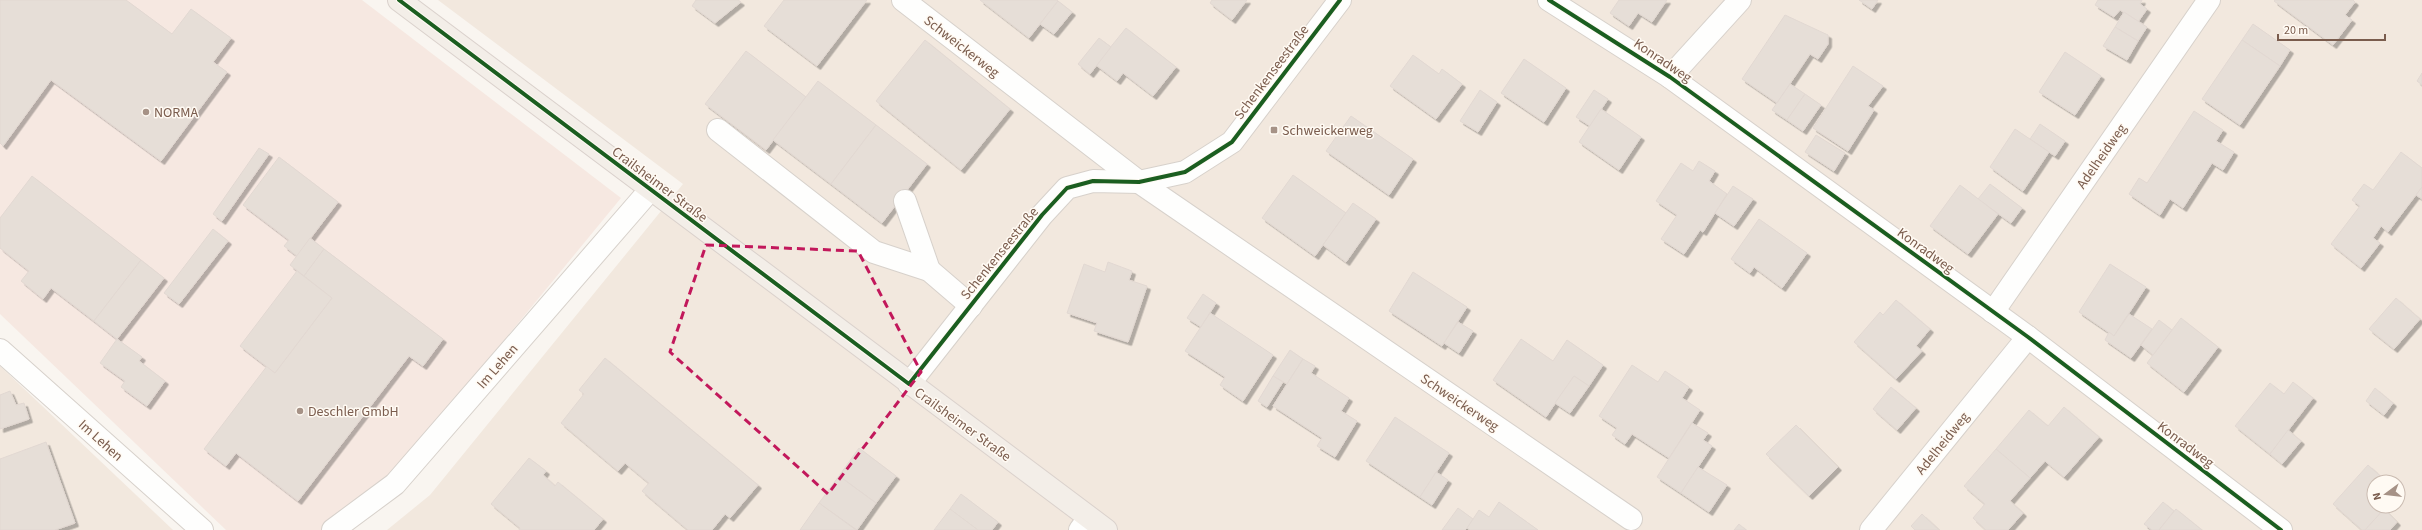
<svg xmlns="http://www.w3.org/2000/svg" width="2422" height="530" font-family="'Source Sans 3',sans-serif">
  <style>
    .residential { fill: #f2e8de; fill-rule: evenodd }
    .commercial { fill: #f6e8e1 }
    .building { fill: #e6ded7; stroke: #e2d8d2; filter: url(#shadow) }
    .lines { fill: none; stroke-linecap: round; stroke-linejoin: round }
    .minor-casing { stroke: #d7d1cb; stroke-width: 24 }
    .major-casing { stroke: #dad1cc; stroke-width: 24 }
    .minor { stroke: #fefefd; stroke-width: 22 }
    .major { stroke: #f3eee8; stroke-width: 22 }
    .cycleway-casing { stroke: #fffaf3; stroke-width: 6 }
    .cycleway { stroke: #1b5e20; stroke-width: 4 }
    .marked { fill: none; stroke: #c2185b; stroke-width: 3; stroke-dasharray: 8 5; stroke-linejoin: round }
    .poi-dot { fill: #a69286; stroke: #fffaf3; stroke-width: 1.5 }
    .labels { text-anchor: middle; stroke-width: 3; stroke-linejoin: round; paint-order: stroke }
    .street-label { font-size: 14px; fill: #7a5c4d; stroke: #fffaf3 }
    .poi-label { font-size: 14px; fill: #7a5c4d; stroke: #fffaf3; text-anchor: start }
  </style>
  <defs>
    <filter id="shadow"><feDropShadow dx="3.5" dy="3.5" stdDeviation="0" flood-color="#0004"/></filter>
  </defs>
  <rect width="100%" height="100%" fill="#f9f5f0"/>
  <!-- residential -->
  <g class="residential">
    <path d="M 438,0 L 2422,0 L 2422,530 L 387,530 L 430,495 L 683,184 ZM 2374,482 L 2398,482 L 2398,506 L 2374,506 Z"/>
    <path d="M 0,366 L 173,530 L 0,530 Z"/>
  </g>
  <!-- commercial -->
  <path class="commercial" d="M 0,0 L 362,0 L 621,198 L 386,484 L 329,530 L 226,530 L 0,314 Z"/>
  <!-- building -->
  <g class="building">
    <path d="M 0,0 L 126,0 L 172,34 L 191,9 L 231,38 L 213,62 L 227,72 L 161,161 L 51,80 L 3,146 L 0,143 Z"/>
    <path d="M 696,0 L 738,0 L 741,2 L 715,23 L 692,6 Z"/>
    <path d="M 784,0 L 867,0 L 817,66 L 764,26 Z"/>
    <path d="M 980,0 L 1057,0 L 1058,1 L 1029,38 Z"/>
    <path d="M 1212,0 L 1247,0 L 1232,20 L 1210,3 Z"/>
    <path d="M 1619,0 L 1667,0 L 1652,22 L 1638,13 L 1629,26 L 1610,13 Z"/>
    <path d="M 1859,0 L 1878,0 L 1872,9 Z"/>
    <path d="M 2098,0 L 2142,0 L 2140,4 L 2147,9 L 2138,22 L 2120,10 L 2114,17 L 2095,5 Z"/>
    <path d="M 2275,0 L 2353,0 L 2355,2 L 2345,15 L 2352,20 L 2333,45 L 2274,1 Z"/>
    <path d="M 1058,1 L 1072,12 L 1054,34 L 1040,24 Z"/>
    <path d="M 2124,12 L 2147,27 L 2138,41 L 2115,27 Z"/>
    <path d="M 1785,15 L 1828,35 L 1828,44 L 1818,59 L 1810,54 L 1777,103 L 1742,79 Z"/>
    <path d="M 2253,24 L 2290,50 L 2280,66 L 2242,40 Z"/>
    <path d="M 2115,27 L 2138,41 L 2127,60 L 2103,46 Z"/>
    <path d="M 1126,28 L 1176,67 L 1153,96 L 1123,73 L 1117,81 L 1096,65 Z"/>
    <path d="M 1099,38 L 1111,47 L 1090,74 L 1078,64 Z"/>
    <path d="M 925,40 L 1010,109 L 961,170 L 876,101 Z"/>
    <path d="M 2242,40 L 2280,66 L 2240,125 L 2202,99 Z"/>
    <path d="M 746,51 L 806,97 L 766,150 L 705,104 Z"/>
    <path d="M 2065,52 L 2101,76 L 2075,115 L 2039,92 Z"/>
    <path d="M 1413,55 L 1439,74 L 1442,69 L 1462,84 L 1436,119 L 1390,86 Z"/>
    <path d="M 1524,59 L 1566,88 L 1544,122 L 1501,93 Z"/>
    <path d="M 1853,66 L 1883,86 L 1868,106 L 1874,110 L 1848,151 L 1813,128 Z"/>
    <path d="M 2422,73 L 2422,85 L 2417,81 Z"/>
    <path d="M 818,81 L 876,125 L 831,184 L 773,140 Z"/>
    <path d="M 1790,84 L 1805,94 L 1787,120 L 1772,110 Z"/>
    <path d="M 1480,90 L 1497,102 L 1478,132 L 1460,121 Z"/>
    <path d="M 1594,90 L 1608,99 L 1590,126 L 1576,117 Z"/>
    <path d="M 1805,94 L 1821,105 L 1803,131 L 1787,120 Z"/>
    <path d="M 1601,109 L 1641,137 L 1619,170 L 1579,142 Z"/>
    <path d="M 2194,111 L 2223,130 L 2216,141 L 2234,152 L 2223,170 L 2212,163 L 2183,208 L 2170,199 L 2160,215 L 2129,194 L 2139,178 L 2147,183 Z"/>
    <path d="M 1351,116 L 1413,159 L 1389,195 L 1326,151 Z"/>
    <path d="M 2040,124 L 2065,141 L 2055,156 L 2030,139 Z"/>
    <path d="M 876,125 L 927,164 L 882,223 L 831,184 Z"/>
    <path d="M 2015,129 L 2049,152 L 2023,191 L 1990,167 Z"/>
    <path d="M 1816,135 L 1845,153 L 1834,171 L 1805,152 Z"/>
    <path d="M 259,148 L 269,154 L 222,221 L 213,214 Z"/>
    <path d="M 2401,152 L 2422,168 L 2422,187 L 2388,232 L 2381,226 L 2373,238 L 2380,243 L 2361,268 L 2331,244 L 2360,206 L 2352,200 L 2364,184 L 2373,190 Z"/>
    <path d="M 279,157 L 338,202 L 297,256 L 284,246 L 289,240 L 243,205 Z"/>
    <path d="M 1699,161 L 1715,171 L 1709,181 L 1727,194 L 1703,232 L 1700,230 L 1684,254 L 1661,239 L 1677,215 L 1656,201 L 1681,163 L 1693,171 Z"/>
    <path d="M 1293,175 L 1346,213 L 1315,256 L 1262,218 Z"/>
    <path d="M 32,176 L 141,260 L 94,321 L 51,288 L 43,299 L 21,281 L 29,271 L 0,248 L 0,218 Z"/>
    <path d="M 1990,184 L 2022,208 L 2011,223 L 1978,199 Z"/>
    <path d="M 1960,185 L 1998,214 L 1968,254 L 1930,226 Z"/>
    <path d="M 1733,186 L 1753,199 L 1734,226 L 1715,213 Z"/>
    <path d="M 2422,187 L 2422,199 L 2416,195 Z"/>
    <path d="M 1353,203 L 1376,219 L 1346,262 L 1323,245 Z"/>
    <path d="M 1759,219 L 1807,253 L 1782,288 L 1754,267 L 1750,273 L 1731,259 Z"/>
    <path d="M 213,229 L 228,241 L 179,304 L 164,293 Z"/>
    <path d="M 310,238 L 324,249 L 304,276 L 290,265 Z"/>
    <path d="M 324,249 L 443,339 L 423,366 L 409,356 L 298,501 L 236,453 L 226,466 L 204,449 L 267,366 L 275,373 L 332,298 L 304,276 Z"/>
    <path d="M 141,260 L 164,278 L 117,339 L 94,321 Z"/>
    <path d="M 1108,262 L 1132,271 L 1129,280 L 1147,286 L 1128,342 L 1094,331 L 1097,323 L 1067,313 L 1084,264 L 1105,272 Z"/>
    <path d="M 2110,264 L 2146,287 L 2114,336 L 2079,312 Z"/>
    <path d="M 297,271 L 332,298 L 275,373 L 240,346 Z"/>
    <path d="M 1413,272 L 1467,307 L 1442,346 L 1389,311 Z"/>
    <path d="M 1203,294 L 1216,303 L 1201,327 L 1187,318 Z"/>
    <path d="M 2396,298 L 2420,319 L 2394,349 L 2369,329 Z"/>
    <path d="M 1896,300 L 1930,329 L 1916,346 L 1922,351 L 1896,379 L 1854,342 L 1880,312 L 1883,315 Z"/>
    <path d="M 1210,313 L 1273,355 L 1243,401 L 1220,385 L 1225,377 L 1185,351 Z"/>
    <path d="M 2129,314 L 2152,329 L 2131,358 L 2105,340 L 2109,332 L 2114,336 Z"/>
    <path d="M 2181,318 L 2218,347 L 2184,392 L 2147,363 Z"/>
    <path d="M 2159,320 L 2172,330 L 2153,355 L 2141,345 Z"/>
    <path d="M 1458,322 L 1473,331 L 1459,353 L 1444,343 Z"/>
    <path d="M 117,339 L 142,357 L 139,361 L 165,381 L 147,406 L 121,387 L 125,381 L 100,363 Z"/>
    <path d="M 1521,339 L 1553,361 L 1567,340 L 1603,365 L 1589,386 L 1574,376 L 1546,417 L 1493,380 Z"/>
    <path d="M 1290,350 L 1303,359 L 1287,384 L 1273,376 Z"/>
    <path d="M 605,358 L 758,485 L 730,518 L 725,514 L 712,530 L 688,530 L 642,491 L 649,483 L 625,463 L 618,471 L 561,423 L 584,394 L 579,390 Z"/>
    <path d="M 1303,359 L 1315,366 L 1311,373 L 1349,398 L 1341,411 L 1357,421 L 1335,457 L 1317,446 L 1322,438 L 1273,406 Z"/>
    <path d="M 1632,365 L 1658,382 L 1665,371 L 1689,387 L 1682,398 L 1700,410 L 1669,458 L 1632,434 L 1625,444 L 1612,435 L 1617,428 L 1599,416 Z"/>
    <path d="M 1273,376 L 1283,382 L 1267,407 L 1258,401 Z"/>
    <path d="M 1574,376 L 1589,386 L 1570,413 L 1555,403 Z"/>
    <path d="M 2293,382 L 2313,398 L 2270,454 L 2235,426 L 2270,383 L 2284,394 Z"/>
    <path d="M 1891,387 L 1916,408 L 1897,430 L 1873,409 Z"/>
    <path d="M 2375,388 L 2393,403 L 2384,415 L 2366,401 Z"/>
    <path d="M 10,391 L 16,405 L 24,403 L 29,419 L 0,429 L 0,395 Z"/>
    <path d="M 2064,407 L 2099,437 L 2064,477 L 2045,461 L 2030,478 L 1996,449 L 2029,410 L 2048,426 Z"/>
    <path d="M 1395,417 L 1449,453 L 1420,497 L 1366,461 Z"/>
    <path d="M 1692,423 L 1708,433 L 1703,440 L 1712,446 L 1681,493 L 1657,477 Z"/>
    <path d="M 1796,425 L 1838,467 L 1809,496 L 1766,454 Z"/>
    <path d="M 2288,430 L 2301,441 L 2282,464 L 2270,454 Z"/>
    <path d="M 46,442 L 75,523 L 55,530 L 0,530 L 0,459 Z"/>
    <path d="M 859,448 L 896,476 L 876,503 L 839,476 Z"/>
    <path d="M 1996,449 L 2030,478 L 2010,501 L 2023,513 L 2008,530 L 1986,530 L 1973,518 L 1985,504 L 1964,486 Z"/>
    <path d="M 529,458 L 546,471 L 543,475 L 555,486 L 558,482 L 603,519 L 594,530 L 519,530 L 520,528 L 491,504 Z"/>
    <path d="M 2368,465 L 2387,482 L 2374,482 L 2374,506 L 2387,506 L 2365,530 L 2362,530 L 2333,504 Z"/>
    <path d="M 1698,467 L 1727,485 L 1709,512 L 1681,493 Z"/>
    <path d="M 1436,472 L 1448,480 L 1432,505 L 1420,497 Z"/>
    <path d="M 839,476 L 876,503 L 857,530 L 819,503 Z"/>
    <path d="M 961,494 L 998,522 L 992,530 L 978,530 L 950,509 Z"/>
    <path d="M 1499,502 L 1538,530 L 1470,530 L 1467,528 L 1479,510 L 1489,517 Z"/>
    <path d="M 2163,502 L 2174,511 L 2159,530 L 2152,530 L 2144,524 Z"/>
    <path d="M 819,503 L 856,530 L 800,530 Z"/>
    <path d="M 1458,508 L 1473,519 L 1467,528 L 1465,530 L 1442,530 Z"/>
    <path d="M 950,509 L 978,530 L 934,530 Z"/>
    <path d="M 2176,509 L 2202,530 L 2159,530 Z"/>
    <path d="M 2384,509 L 2397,522 L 2390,530 L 2365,530 Z"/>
    <path d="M 1922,514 L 1939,530 L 1915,530 L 1911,526 Z"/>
    <path d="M 1739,524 L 1746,530 L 1734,530 Z"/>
  </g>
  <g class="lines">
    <defs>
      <g id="minor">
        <path d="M 903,0 L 1139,182 L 1631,519"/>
        <path d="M 1549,0 L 1670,77 L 2028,337 L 2281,530"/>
        <path d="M 1670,77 L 1740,0"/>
        <path d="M 718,130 L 874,252 L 929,270 L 971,306"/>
        <path d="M 905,201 L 929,270"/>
        <path d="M 1993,312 L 2209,0"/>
        <path d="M 0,350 L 202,530"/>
        <path d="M 909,384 L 1042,215 L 1067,188 L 1093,181 L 1139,182 L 1185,172 L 1232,142 L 1340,0"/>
        <path d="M 333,530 L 395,484 L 650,190"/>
        <path d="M 1080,530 L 1089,518"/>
        <path d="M 1871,530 L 2028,337"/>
      </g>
      <path id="major" d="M 399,0 L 1106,530"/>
    </defs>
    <!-- minor casing -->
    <use href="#minor" class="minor-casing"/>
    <!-- major casing -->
    <use href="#major" class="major-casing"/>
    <!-- minor -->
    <use href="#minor" class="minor"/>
    <!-- major -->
    <use href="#major" class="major"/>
    <defs>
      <g id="cycleway">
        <path d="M 399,0 L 909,384 L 1042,215 L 1067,188 L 1093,181 L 1139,182 L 1185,172 L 1232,142 L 1340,0"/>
        <path d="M 1549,0 L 1670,77 L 2028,337 L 2281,530"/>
      </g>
    </defs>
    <!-- cycleway casing -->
    <use href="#cycleway" class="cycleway-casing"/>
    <!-- cycleway -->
    <use href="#cycleway" class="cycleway"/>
  </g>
  <!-- marked area -->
  <path class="marked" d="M 706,245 L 858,251 L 921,372 L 828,494 L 670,352 Z"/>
  <!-- markers -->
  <g class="poi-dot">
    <circle cx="146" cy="112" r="4"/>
    <rect x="1270" y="126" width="8" height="8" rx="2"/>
    <circle cx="300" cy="411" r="4"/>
  </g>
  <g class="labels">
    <!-- street labels -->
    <g class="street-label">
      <text transform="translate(962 46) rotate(38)" y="5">Schweickerweg</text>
      <text transform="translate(1663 60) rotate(34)" y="5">Konradweg</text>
      <text transform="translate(1271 72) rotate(-53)" y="5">Schenkenseestraße</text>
      <text transform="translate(2101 156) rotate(-55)" y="5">Adelheidweg</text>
      <text transform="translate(660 184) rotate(37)" y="5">Crailsheimer Straße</text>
      <text transform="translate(1926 250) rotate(36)" y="5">Konradweg</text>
      <text transform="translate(999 253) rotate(-51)" y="5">Schenkenseestraße</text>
      <text transform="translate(497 366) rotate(-49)" y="5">Im Lehen</text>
      <text transform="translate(1460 402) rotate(34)" y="5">Schweickerweg</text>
      <text transform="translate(963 424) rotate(36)" y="5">Crailsheimer Straße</text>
      <text transform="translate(101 440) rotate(42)" y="5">Im Lehen</text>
      <text transform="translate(1942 443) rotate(-51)" y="5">Adelheidweg</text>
      <text transform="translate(2186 444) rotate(37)" y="5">Konradweg</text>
    </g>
    <!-- poi labels -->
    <g class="poi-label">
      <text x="154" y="117">NORMA</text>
      <text x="1282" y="135">Schweickerweg</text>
      <text x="308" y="416">Deschler GmbH</text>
    </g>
  </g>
  <!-- north arrow -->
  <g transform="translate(2386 494) rotate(255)"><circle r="19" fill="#fffaf3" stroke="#cabbb1"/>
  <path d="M0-3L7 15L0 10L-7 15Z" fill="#a69286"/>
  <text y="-6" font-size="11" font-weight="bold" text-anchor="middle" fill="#7a5c4d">N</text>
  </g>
  <!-- scale -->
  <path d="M2278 34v6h107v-6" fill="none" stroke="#7a5c4d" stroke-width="2"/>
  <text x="2284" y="34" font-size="12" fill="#7a5c4d" stroke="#fffaf3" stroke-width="3" paint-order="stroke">20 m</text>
</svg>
